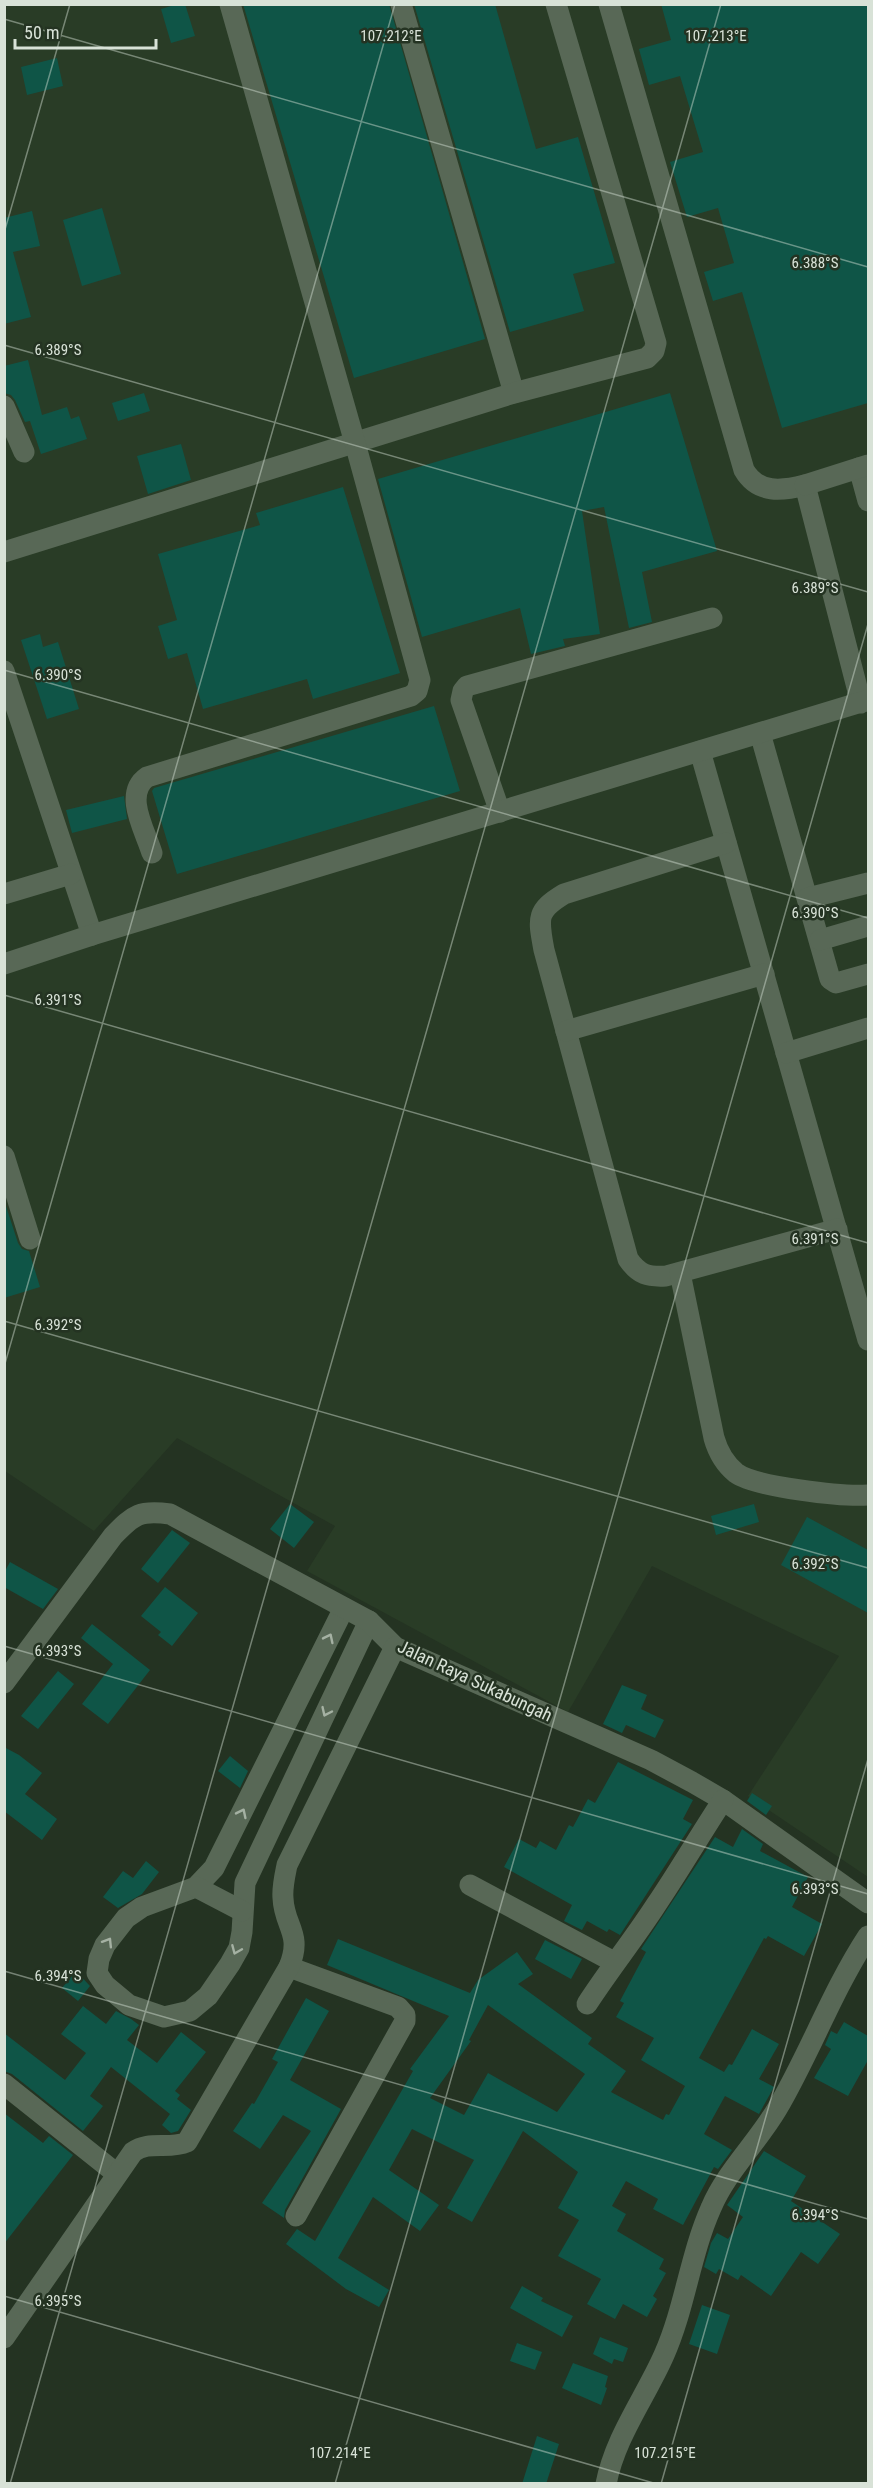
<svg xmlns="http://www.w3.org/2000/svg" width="873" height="2488" font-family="'Roboto Condensed',sans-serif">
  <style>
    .built { fill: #293c26 }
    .building { fill: #0f5547; fill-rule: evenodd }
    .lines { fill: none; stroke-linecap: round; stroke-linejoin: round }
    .minor { stroke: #586856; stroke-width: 21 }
    .oneway { stroke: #a5b1a3 }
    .ticks { fill: none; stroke: #d8e2d7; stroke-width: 1.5; stroke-opacity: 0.45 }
    .labels { text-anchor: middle; stroke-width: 5; stroke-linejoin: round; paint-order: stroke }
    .street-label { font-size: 18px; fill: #d8e2d7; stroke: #243322 }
    .ticks-label { font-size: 15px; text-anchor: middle; fill: #d8e2d7; stroke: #243322; stroke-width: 5; stroke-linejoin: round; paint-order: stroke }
  </style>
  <rect width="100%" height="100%" fill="#243322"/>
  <!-- built -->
  <path class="built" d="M 4,5 L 868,5 L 868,1877 L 748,1796 L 839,1656 L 652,1566 L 568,1712 L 307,1571 L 335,1526 L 177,1438 L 94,1531 L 5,1471 Z"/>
  <!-- building -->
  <g class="building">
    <path d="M 178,4 L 185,4 L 195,36 L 171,43 L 161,9 Z"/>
    <path d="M 243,4 L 389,4 L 485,339 L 354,378 Z"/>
    <path d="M 414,4 L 495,4 L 536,149 L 578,137 L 615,263 L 573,274 L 584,311 L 510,332 Z"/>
    <path d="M 661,4 L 868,4 L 868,403 L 782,428 L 742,292 L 713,301 L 704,272 L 734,263 L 718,208 L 687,217 L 670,162 L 703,152 L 680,76 L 649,85 L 639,49 L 671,40 Z"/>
    <path d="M 57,58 L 63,86 L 27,95 L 21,67 Z"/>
    <path d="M 102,208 L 121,274 L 82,286 L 63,220 Z"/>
    <path d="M 32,211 L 40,246 L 13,252 L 31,317 L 4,324 L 4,218 Z"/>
    <path d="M 28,360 L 42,415 L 67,407 L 71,419 L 79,416 L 87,439 L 41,454 L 30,421 L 25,422 L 15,400 L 11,395 L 4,393 L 4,366 Z"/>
    <path d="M 144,393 L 150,411 L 118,421 L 112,403 Z"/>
    <path d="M 670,393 L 717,551 L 642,572 L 652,622 L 629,628 L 604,507 L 582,511 L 600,634 L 563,639 L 565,646 L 531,654 L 520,608 L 422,637 L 378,479 Z"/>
    <path d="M 181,444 L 191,480 L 148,494 L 137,456 Z"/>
    <path d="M 343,487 L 400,673 L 313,699 L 307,679 L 203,709 L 187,653 L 168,659 L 158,626 L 177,620 L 158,554 L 260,525 L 256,513 Z"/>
    <path d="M 40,634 L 43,647 L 58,642 L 79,709 L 47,719 L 21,640 Z"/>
    <path d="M 434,706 L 460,791 L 177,874 L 152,791 L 154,788 Z"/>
    <path d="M 124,796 L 127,819 L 72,833 L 66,810 Z"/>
    <path d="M 4,1200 L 18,1243 L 22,1249 L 29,1251 L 40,1287 L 4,1298 Z"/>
    <path d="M 290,1504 L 314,1522 L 294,1548 L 270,1529 Z"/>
    <path d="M 754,1504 L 759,1522 L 716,1535 L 711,1516 Z"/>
    <path d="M 807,1517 L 868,1550 L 868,1613 L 781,1565 Z"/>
    <path d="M 172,1530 L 190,1543 L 158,1583 L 141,1569 Z"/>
    <path d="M 10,1562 L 58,1589 L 43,1609 L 4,1587 L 4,1573 Z"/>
    <path d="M 165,1587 L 198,1613 L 172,1646 L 158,1635 L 161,1632 L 141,1616 Z"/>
    <path d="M 92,1624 L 150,1670 L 108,1724 L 82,1704 L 113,1664 L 81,1638 Z"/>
    <path d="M 58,1671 L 74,1684 L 38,1729 L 21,1716 Z"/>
    <path d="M 622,1685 L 647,1695 L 641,1709 L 664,1720 L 655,1738 L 626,1725 L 622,1733 L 603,1724 Z"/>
    <path d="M 4,1747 L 19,1755 L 42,1773 L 25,1794 L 57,1819 L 42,1840 L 4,1811 Z"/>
    <path d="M 230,1756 L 248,1771 L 240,1788 L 218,1771 Z"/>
    <path d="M 618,1762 L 693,1800 L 683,1819 L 692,1824 L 620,1935 L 609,1929 L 607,1932 L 587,1921 L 582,1930 L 564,1921 L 572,1905 L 504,1867 L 519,1839 L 536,1848 L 540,1841 L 556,1850 L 569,1825 L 573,1827 L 588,1799 L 595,1803 Z"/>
    <path d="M 752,1793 L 772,1806 L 766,1815 L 747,1801 Z"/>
    <path d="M 742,1829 L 763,1844 L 760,1851 L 808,1877 L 792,1907 L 822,1924 L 804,1956 L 768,1936 L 766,1939 L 764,1938 L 699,2058 L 724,2072 L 729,2064 L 732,2065 L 752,2029 L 779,2044 L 759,2079 L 774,2087 L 759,2114 L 725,2096 L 704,2134 L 732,2150 L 718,2169 L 714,2167 L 683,2225 L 653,2209 L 658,2199 L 626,2181 L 612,2206 L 626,2214 L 617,2231 L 664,2259 L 659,2269 L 666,2273 L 653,2296 L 657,2299 L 647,2317 L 623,2304 L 615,2319 L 587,2304 L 601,2279 L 558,2256 L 579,2220 L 558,2208 L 578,2172 L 523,2131 L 472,2222 L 447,2208 L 474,2160 L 412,2129 L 389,2170 L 439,2205 L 420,2231 L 373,2197 L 338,2258 L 389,2290 L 379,2307 L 346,2289 L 286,2244 L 297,2229 L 315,2241 L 413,2071 L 410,2069 L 449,2016 L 327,1965 L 338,1939 L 470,1993 L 478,1980 L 517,1952 L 533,1974 L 518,1984 L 592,2038 L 588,2044 L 626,2071 L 611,2092 L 663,2120 L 666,2114 L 669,2115 L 685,2086 L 641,2060 L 654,2038 L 616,2017 L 624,2003 L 620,2001 L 646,1952 L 641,1949 L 715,1837 L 733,1847 ZM 488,2005 L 585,2074 L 557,2112 L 488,2073 L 464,2115 L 430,2098 L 471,2041 L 469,2040 Z"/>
    <path d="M 146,1861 L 159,1872 L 142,1894 L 118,1908 L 103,1897 L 123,1871 L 133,1878 Z"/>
    <path d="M 545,1940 L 582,1959 L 571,1979 L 535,1959 Z"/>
    <path d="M 76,1971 L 90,1986 L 78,2001 L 62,1988 Z"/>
    <path d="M 306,1998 L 329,2011 L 290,2080 L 341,2109 L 285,2210 L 284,2218 L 262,2203 L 311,2131 L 283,2115 L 260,2149 L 233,2131 L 252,2103 L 254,2104 L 278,2062 L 272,2059 Z"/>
    <path d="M 83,2006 L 106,2024 L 116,2011 L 131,2019 L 139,2025 L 127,2040 L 157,2063 L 181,2032 L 206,2052 L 175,2091 L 180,2095 L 177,2099 L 191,2110 L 178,2131 L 171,2133 L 162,2125 L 170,2114 L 111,2067 L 90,2096 L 103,2106 L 83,2131 L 12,2074 L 4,2071 L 4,2033 L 65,2080 L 86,2053 L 61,2034 Z"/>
    <path d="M 844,2022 L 868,2036 L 868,2060 L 848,2096 L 814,2078 L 831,2049 L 825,2045 L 831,2031 L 837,2034 Z"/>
    <path d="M 4,2113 L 43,2143 L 49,2136 L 73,2155 L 4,2244 Z"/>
    <path d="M 764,2151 L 806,2176 L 791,2201 L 840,2234 L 818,2264 L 801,2252 L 771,2296 L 741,2275 L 738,2280 L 719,2269 L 716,2274 L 704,2267 L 711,2243 L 717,2233 L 728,2239 L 743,2217 L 727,2205 Z"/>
    <path d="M 522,2286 L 543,2298 L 541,2301 L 573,2316 L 562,2337 L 510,2308 Z"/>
    <path d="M 702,2305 L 730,2315 L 717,2354 L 689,2344 Z"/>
    <path d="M 600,2337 L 628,2348 L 623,2362 L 614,2359 L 612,2364 L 593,2354 Z"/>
    <path d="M 517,2343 L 542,2352 L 535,2370 L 510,2361 Z"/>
    <path d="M 573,2363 L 608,2376 L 605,2387 L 607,2388 L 601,2405 L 562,2388 Z"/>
    <path d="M 537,2436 L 559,2444 L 546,2484 L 522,2484 Z"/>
  </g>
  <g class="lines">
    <!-- minor -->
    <g class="minor">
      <path d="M 401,4 L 514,393"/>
      <path d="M 609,4 L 744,470 C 758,494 782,491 805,485 L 861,703"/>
      <path d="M 4,406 L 24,452"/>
      <path d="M 859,468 L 868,501"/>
      <path d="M 805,485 L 868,465"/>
      <path d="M 4,552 L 514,393 L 647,358 L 654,351 L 656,343 L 556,4"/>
      <path d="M 4,671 L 92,935"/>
      <path d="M 760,733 L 830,979 L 836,983 L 868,974"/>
      <path d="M 700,751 L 868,1340"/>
      <path d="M 500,812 L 461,700 L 463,691 L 467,686 L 712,618"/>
      <path d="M 726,843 L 564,894 C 536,911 538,918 544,950 L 628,1259 C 639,1275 648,1277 666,1276 L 837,1229"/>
      <path d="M 152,853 C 145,830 123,794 147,777 L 411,696 L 417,691 L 420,680 L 355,443 L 230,4"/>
      <path d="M 4,894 L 71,874"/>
      <path d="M 808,898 L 868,883"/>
      <path d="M 820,940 L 868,926"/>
      <path d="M 4,964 L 92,935 L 868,700"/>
      <path d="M 566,1031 L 764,974"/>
      <path d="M 786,1053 L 868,1028"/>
      <path d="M 4,1156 L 30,1239"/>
      <path d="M 680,1273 L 714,1438 C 718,1452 725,1464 736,1473 C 755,1487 844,1497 868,1495"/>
      <path d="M 344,1608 L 214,1868 L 196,1887 L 142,1907 L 126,1918 L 105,1945 L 99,1959 L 97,1973 L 105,1985 L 129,2005 L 164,2017 L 190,2011 L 208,1996 L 230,1964 L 239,1948 L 242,1932 L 245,1883 L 369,1621"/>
      <path d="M 4,1683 L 113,1536 C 134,1514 140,1510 170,1514 L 369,1621 L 395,1647 L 651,1760 L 692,1782 L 723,1800 L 868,1903"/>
      <path d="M 470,1885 L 614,1962"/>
      <path d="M 196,1887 L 242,1911"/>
      <path d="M 289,1967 L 398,2007 L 405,2015 L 405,2021 L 296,2216"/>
      <path d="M 587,2004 C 609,1970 634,1939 656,1905 C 679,1871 700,1835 723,1800"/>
      <path d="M 4,2084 L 117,2174"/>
      <path d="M 4,2338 L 133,2152 C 149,2140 169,2150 187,2142 L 289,1967 C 303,1933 284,1927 283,1898 C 282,1887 285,1875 287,1865 L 395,1647"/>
      <path d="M 606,2484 C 615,2437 645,2398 664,2355 C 685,2308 690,2255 711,2208 C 726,2172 757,2143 777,2109 C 810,2053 832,1991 868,1936"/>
    </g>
  </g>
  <!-- one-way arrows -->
  <defs><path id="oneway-chevron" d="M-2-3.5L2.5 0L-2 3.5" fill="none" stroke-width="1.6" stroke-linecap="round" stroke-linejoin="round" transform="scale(1.5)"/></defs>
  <g class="oneway">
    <use href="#oneway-chevron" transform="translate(329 1638) rotate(-64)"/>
    <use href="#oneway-chevron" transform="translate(326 1712) rotate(115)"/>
    <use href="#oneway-chevron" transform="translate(242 1813) rotate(-64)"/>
    <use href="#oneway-chevron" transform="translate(108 1942) rotate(-58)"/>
    <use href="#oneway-chevron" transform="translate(236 1950) rotate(113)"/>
  </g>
  <!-- ticks -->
  <path class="ticks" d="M 4,19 L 868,267M 4,233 L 70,4M 4,345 L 868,592M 4,670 L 868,918M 4,995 L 868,1243M 4,1321 L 868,1568M 4,1367 L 395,4M 4,1646 L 868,1894M 4,1971 L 868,2219M 4,2296 L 657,2484M 10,2484 L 721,4M 335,2484 L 868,624M 661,2484 L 868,1759"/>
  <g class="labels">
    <!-- street labels -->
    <g class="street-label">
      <text transform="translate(475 1681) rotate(25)" y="6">Jalan Raya Sukabungah</text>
    </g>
  </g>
  <g class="ticks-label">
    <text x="391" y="41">107.212°E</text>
    <text x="716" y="41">107.213°E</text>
    <text x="815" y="268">6.388°S</text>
    <text x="58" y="355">6.389°S</text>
    <text x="815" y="593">6.389°S</text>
    <text x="58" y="680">6.390°S</text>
    <text x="815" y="918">6.390°S</text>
    <text x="58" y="1005">6.391°S</text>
    <text x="815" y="1244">6.391°S</text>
    <text x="58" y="1330">6.392°S</text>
    <text x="815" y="1569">6.392°S</text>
    <text x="58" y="1656">6.393°S</text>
    <text x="815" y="1894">6.393°S</text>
    <text x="58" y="1981">6.394°S</text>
    <text x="815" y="2220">6.394°S</text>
    <text x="58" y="2306">6.395°S</text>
    <text x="340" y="2458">107.214°E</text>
    <text x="665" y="2458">107.215°E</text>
  </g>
  <!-- border -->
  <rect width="873" height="2488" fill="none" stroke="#d8e2d7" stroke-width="12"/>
  <!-- scale -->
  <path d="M15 39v9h141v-9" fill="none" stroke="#d8e2d7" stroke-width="3"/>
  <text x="24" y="39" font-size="18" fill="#d8e2d7" stroke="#243322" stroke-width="4.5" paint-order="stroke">50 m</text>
</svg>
